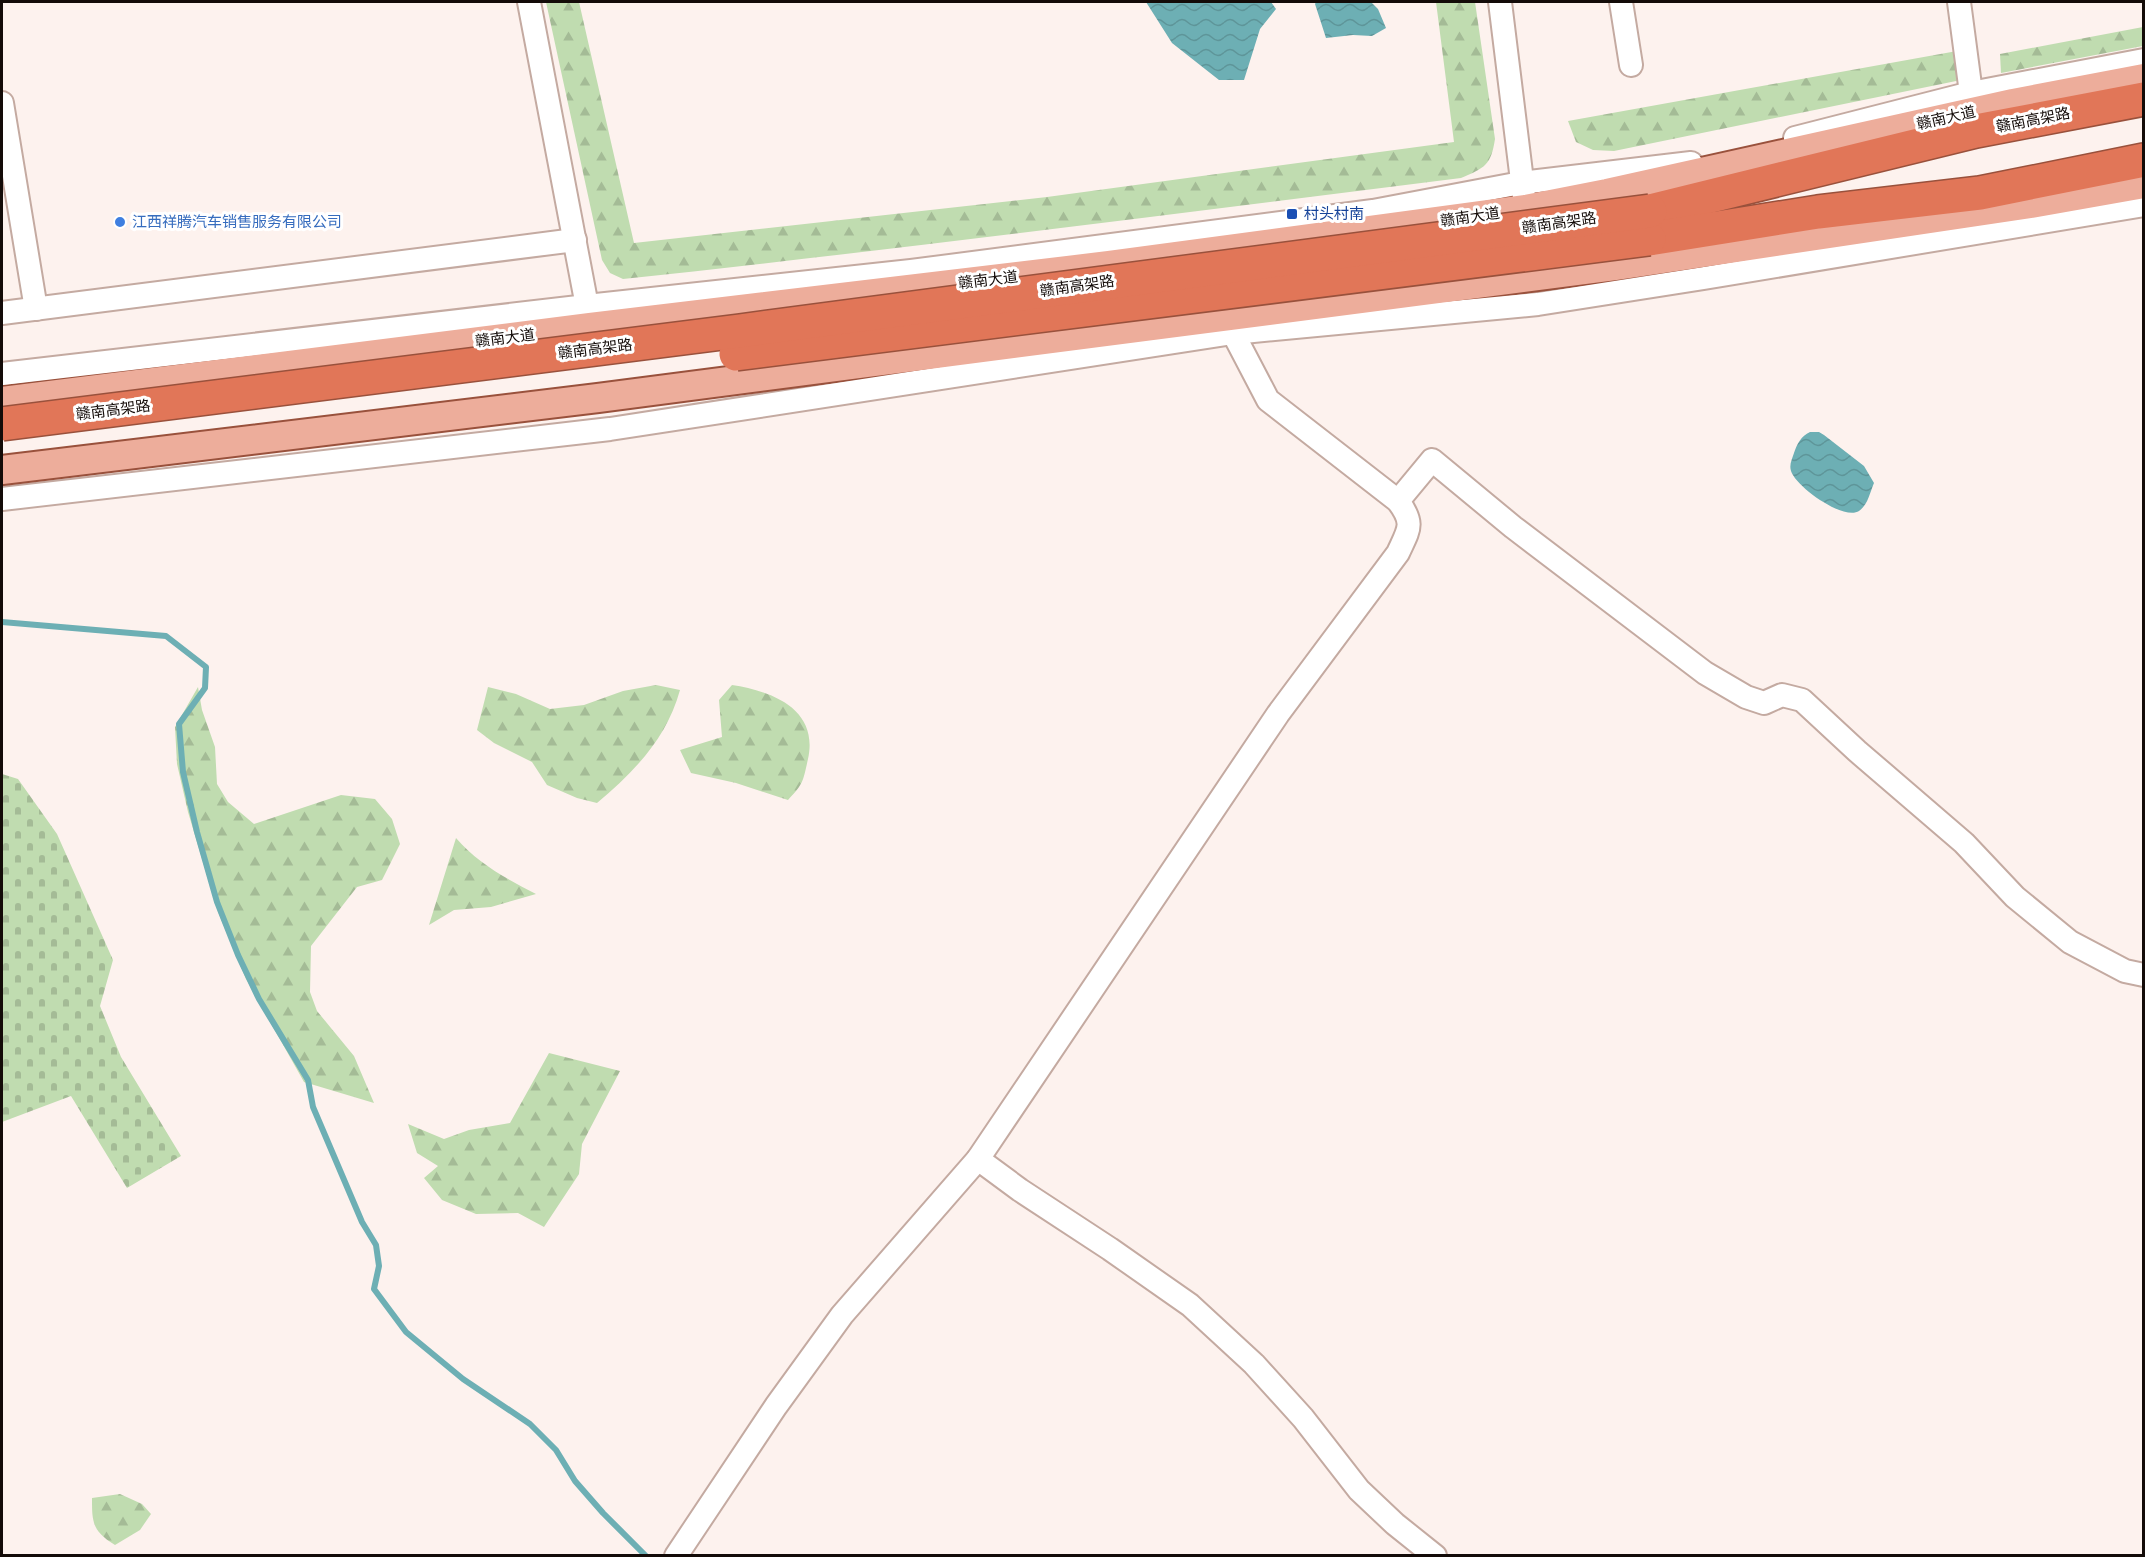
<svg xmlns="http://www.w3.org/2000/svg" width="2145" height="1557" font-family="'Asap Condensed','Noto Sans SC',sans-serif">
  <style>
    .forest { fill: url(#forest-firs) }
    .cemetery { fill: url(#cemetery-stones) }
    .water { fill: url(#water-waves) }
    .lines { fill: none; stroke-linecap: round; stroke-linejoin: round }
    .stream { stroke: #6dafb4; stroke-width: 6 }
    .minor-casing { stroke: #c4aaa1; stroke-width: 26 }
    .major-casing { stroke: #99513c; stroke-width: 32 }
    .highway-casing { stroke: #99513c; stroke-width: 36 }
    .minor { stroke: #fff; stroke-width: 22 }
    .major { stroke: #edad9b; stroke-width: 28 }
    .highway { stroke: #e17658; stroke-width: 33 }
    .highway-bridge-casing { stroke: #99513c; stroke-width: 36; stroke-linecap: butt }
    .highway-bridge { stroke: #e17658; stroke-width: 33 }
    .transit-dot { fill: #1a4fb4; stroke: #fff; stroke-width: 2 }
    .shop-dot { fill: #3f7fe0; stroke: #fff; stroke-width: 2 }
    .labels { text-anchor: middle; stroke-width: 6; stroke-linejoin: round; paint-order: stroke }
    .street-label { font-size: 15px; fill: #130b08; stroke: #fff }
    .transit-label { font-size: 15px; fill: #164399; stroke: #fff; text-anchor: start }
    .shop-label { font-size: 15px; fill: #366cbe; stroke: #fff; text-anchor: start }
  </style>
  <defs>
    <pattern id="forest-firs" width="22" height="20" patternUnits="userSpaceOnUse" patternTransform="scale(1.5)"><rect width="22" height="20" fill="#c0dcb0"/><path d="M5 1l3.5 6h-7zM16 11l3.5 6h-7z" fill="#a4bb96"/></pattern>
    <pattern id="cemetery-stones" width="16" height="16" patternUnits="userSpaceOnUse" patternTransform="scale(1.5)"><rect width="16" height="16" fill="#c0dcb0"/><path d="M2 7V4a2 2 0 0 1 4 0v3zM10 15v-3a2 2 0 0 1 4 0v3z" fill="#a4bb96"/></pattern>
    <pattern id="water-waves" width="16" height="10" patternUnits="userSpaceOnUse" patternTransform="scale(1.5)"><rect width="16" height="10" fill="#6dafb4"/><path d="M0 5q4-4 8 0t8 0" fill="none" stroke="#5e9599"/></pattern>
  </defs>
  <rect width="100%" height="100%" fill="#fdf2ee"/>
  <!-- forest -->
  <g class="forest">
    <path d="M 546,2 L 579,2 L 634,243 L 1047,197 L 1454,142 L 1436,2 L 1475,2 L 1495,139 C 1491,165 1485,168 1461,178 C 1182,213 903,249 623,279 L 610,273 L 602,260 Z"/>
    <path d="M 2143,27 L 2143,46 L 2001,73 L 2000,54 Z"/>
    <path d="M 1957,51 L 1961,80 L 1614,151 L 1593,150 L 1576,142 L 1568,121 Z"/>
    <path d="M 656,685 L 680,690 C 667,738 634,772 597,803 L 577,798 L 547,785 L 532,762 L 494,743 L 477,730 L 488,687 L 516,694 L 550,709 L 584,705 L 623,691 Z"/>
    <path d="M 732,685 C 772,691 819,709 808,759 C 803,781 804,783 788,800 L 736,783 L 691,773 L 680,750 L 722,737 L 719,700 Z"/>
    <path d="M 198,687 L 202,710 L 215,747 L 217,784 L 228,802 L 254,824 L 341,795 L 375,799 L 392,819 L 400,844 L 382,880 L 357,887 L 311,946 L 310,992 L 317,1011 L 354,1056 L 374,1103 L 304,1082 L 246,979 L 218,912 L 188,812 L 177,764 L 175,727 Z"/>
    <path d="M 456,838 C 477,863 507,879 536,894 L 491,907 L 454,910 L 429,925 Z"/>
    <path d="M 549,1053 L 620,1071 L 582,1144 L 579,1174 L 544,1227 L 518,1213 L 476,1214 L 442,1200 L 424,1178 L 438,1166 L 417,1153 L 408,1124 L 444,1139 L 469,1130 L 510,1123 Z"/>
    <path d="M 120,1494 L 142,1504 L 151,1514 L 140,1530 L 115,1545 C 92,1531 92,1522 92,1498 Z"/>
  </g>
  <!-- cemetery -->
  <path class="cemetery" d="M 2,774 L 18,779 L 57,834 L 113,960 L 100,1006 L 121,1057 L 181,1156 L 127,1188 L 71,1096 L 2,1122 Z"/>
  <!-- water -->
  <g class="water">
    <path d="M 1146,2 L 1271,2 L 1276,9 L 1260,29 L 1244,80 L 1219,80 L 1172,43 Z"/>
    <path d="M 1316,2 L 1371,2 L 1378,9 L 1386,28 L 1372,36 L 1353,35 L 1326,38 L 1315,4 Z"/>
    <path d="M 1810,432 L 1819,432 L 1824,435 L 1864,466 L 1874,483 C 1870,492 1868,505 1859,511 C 1844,521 1796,487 1791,471 C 1789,465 1792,459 1794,453 C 1797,444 1801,436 1810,432 Z"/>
  </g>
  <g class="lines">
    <!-- stream -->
    <path class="stream" d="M 2,622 L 166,636 L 206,667 L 205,688 L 179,724 L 183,772 L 197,832 L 217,902 L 238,955 L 259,999 L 308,1080 L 313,1107 L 362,1222 L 376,1245 L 379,1266 L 374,1289 L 406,1332 L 463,1379 L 530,1424 L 556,1450 L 575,1481 L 603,1513 L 646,1556"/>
    <defs>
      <g id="minor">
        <path d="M 529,2 L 587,306"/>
        <path d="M 1500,2 L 1524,197"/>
        <path d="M 1621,2 L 1631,65"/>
        <path d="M 1959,2 L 1971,93"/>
        <path d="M 2,103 L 36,309"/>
        <path d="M 1795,138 L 1971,93 L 2144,60"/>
        <path d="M 2,313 L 575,240"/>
        <path d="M 2,374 L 587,306 L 911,271 L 1373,211 L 1521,183 L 1691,163"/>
        <path d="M 2,499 L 610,429 L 1233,333 L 1538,304 L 1704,278 L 2144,205"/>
        <path d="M 1398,501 L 1432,460 L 1513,527 L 1705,673 L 1746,697 L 1764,703 L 1782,695 L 1802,700 L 1857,751 L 1964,843 L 2015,897 L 2070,942 L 2125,971 L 2144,975"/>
        <path d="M 978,1159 L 1020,1190 L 1110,1249 L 1190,1305 L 1254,1364 L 1303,1418 L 1359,1490 L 1395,1524 L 1435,1556"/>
        <path d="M 676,1556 L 776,1406 L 842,1315 L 978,1159 L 1278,714 L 1398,553 C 1409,529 1415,524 1398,501 L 1268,400 L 1233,333"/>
      </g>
      <g id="major">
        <path d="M 2,401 L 590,327 L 1109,265 L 1526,209 L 1607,193 L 2013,103 L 2144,78"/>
        <path d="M 2,470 L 598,398 L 1615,266 L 2031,204 L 2144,184"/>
      </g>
      <g id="highway">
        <path d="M 1650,211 L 1976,131 L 2144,99"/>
        <path d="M 1649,239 L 1818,212 L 1980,193 L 2144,160"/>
      </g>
    </defs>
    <!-- minor casing -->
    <use href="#minor" class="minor-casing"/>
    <!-- major casing -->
    <use href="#major" class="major-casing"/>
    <!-- highway casing -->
    <use href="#highway" class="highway-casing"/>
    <!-- minor -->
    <use href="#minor" class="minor"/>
    <!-- major -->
    <use href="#major" class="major"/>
    <!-- highway -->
    <use href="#highway" class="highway"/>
    <defs>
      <g id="highway-bridge">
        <path d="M 736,354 L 1649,239"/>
        <path d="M 2,424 L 739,331 L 1650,211"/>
      </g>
    </defs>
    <!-- highway-bridge casing -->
    <use href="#highway-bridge" class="highway-bridge-casing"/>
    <!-- highway-bridge -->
    <use href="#highway-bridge" class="highway-bridge"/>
  </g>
  <!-- markers -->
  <rect class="transit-dot" x="1286" y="208" width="12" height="12" rx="3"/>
  <circle class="shop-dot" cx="120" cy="222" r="6"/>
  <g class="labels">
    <!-- street labels -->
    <g class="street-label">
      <text transform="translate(1946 118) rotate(-13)" y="5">赣南大道</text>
      <text transform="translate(2033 120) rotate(-11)" y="5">赣南高架路</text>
      <text transform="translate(1470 217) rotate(-8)" y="5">赣南大道</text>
      <text transform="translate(1559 223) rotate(-8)" y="5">赣南高架路</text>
      <text transform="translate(988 280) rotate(-7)" y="5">赣南大道</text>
      <text transform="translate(1077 286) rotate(-8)" y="5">赣南高架路</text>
      <text transform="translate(505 338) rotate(-7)" y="5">赣南大道</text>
      <text transform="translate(595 349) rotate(-7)" y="5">赣南高架路</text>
      <text transform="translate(113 410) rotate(-7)" y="5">赣南高架路</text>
    </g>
    <!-- transit labels -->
    <g class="transit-label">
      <text x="1304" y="219">村头村南</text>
    </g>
    <!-- shop labels -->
    <g class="shop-label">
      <text x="132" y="227">江西祥腾汽车销售服务有限公司</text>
    </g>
  </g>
  <!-- border -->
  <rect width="2145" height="1557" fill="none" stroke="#130b08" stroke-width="6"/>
</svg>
